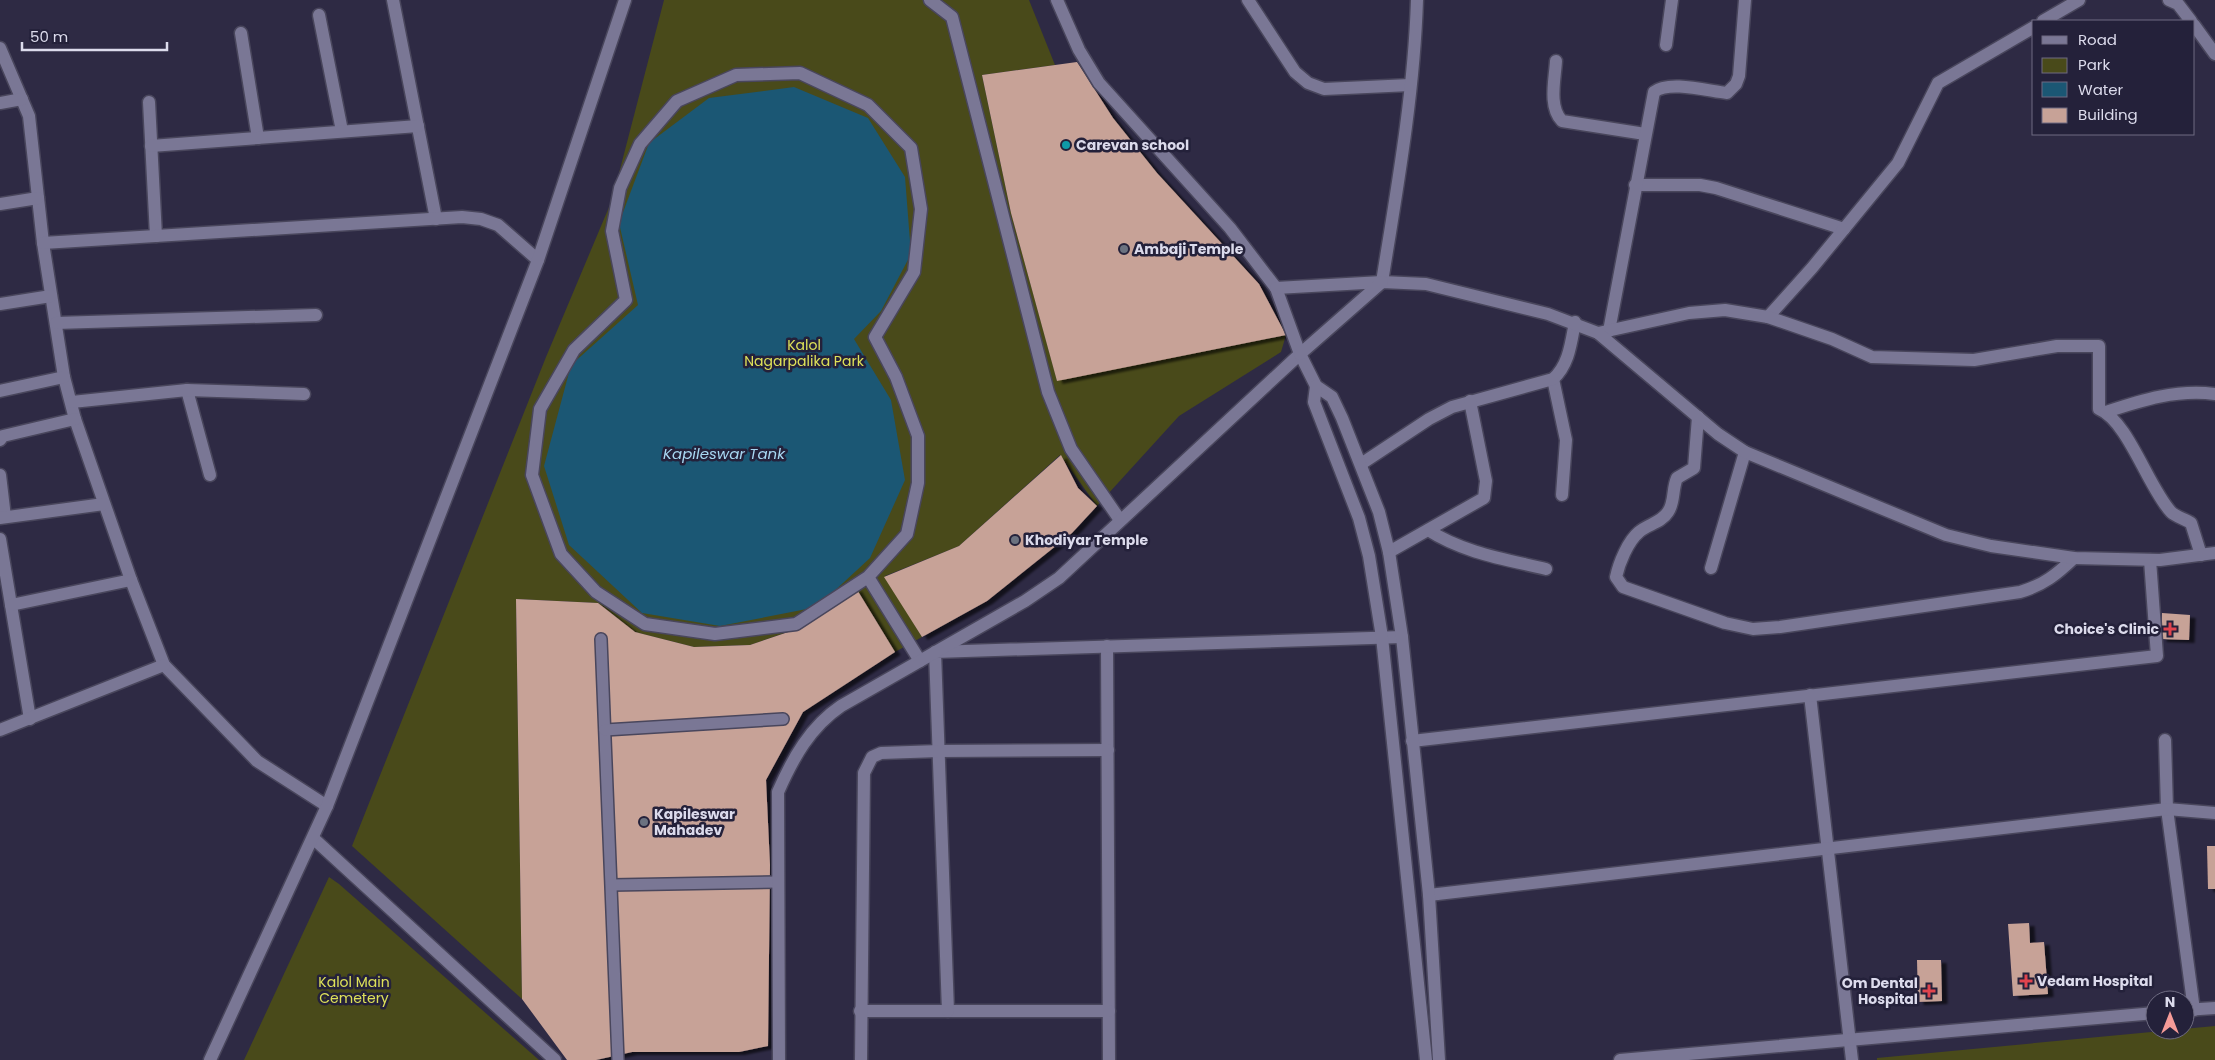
<svg xmlns="http://www.w3.org/2000/svg" width="2215" height="1060" font-family="Poppins,sans-serif">
  <style>
    .green { fill: #494a1a }
    .water { fill: #1b5774 }
    .building { fill: #c7a297; filter: url(#shadow) }
    .lines { fill: none; stroke-linecap: round; stroke-linejoin: round }
    .service-casing { stroke: #49465c; stroke-width: 14 }
    .pedestrian-casing { stroke: #49465c; stroke-width: 15 }
    .minor-casing { stroke: #49465c; stroke-width: 15 }
    .tertiary-casing { stroke: #49465c; stroke-width: 15 }
    .service { stroke: #7a7795; stroke-width: 11 }
    .pedestrian { stroke: #7a7795; stroke-width: 12 }
    .minor { stroke: #7a7795; stroke-width: 12 }
    .tertiary { stroke: #7a7795; stroke-width: 12 }
    .culture-dot { fill: #0f9aa8; stroke: #24213a; stroke-width: 2 }
    .worship-dot { fill: #6b7280; stroke: #24213a; stroke-width: 2 }
    .health-dot { fill: #e0444e; stroke: #24213a; stroke-width: 2 }
    .labels { text-anchor: middle; stroke-width: 5; stroke-linejoin: round; paint-order: stroke }
    .poi-label { font-size: 14px; font-weight: bold; fill: #dcdbec; stroke: #24213a; text-anchor: start }
    .park-label { font-size: 14px; fill: #dee159; stroke: #24213a }
    .water-label { font-size: 15px; font-style: italic; fill: #a8d8f3; stroke: #24213a }
  </style>
  <defs>
    <filter id="shadow"><feDropShadow dx="5.5" dy="3" stdDeviation="1" flood-color="#0009"/></filter>
  </defs>
  <rect width="100%" height="100%" fill="#2e2a44"/>
  <!-- green -->
  <g class="green">
    <path d="M 664,0 L 1029,0 L 1055,65 L 982,75 L 1011,213 L 1057,380 L 1286,335 L 1281,352 L 1179,416 L 1097,506 L 1060,455 L 959,546 L 885,576 L 922,637 L 895,652 L 856,588 L 802,627 L 750,645 L 694,647 L 635,632 L 598,603 L 516,599 L 522,999 L 352,846 L 546,357 L 612,200 Z"/>
    <path d="M 329,877 L 339,884 L 539,1060 L 244,1060 Z"/>
    <path d="M 2215,1026 L 2215,1060 L 1877,1060 L 1877,1058 Z"/>
  </g>
  <!-- water -->
  <path class="water" d="M 794,87 L 868,118 L 905,177 L 911,254 L 881,311 L 854,339 L 891,400 L 905,480 L 870,558 L 817,607 L 720,626 L 642,613 L 569,545 L 544,466 L 571,365 L 638,305 L 619,223 L 649,143 L 709,98 Z"/>
  <!-- building -->
  <g class="building">
    <path d="M 1077,62 L 1113,118 L 1157,173 L 1259,284 L 1286,335 L 1057,381 L 1011,213 L 982,75 Z"/>
    <path d="M 1061,455 L 1078,488 L 1097,506 L 1072,533 L 987,601 L 922,637 L 884,577 L 959,546 Z"/>
    <path d="M 856,588 L 895,652 L 803,712 L 766,780 L 770,865 L 768,1046 L 739,1052 L 632,1052 L 596,1060 L 567,1060 L 522,999 L 516,599 L 598,603 L 635,632 L 694,647 L 750,645 L 803,627 Z"/>
    <path d="M 2162,613 L 2190,615 L 2189,640 L 2161,639 Z"/>
    <path d="M 2207,846 L 2215,846 L 2215,889 L 2208,889 Z"/>
    <path d="M 2029,923 L 2030,943 L 2044,942 L 2048,994 L 2013,996 L 2008,924 Z"/>
    <path d="M 1917,960 L 1941,960 L 1942,1001 L 1918,1002 Z"/>
  </g>
  <g class="lines">
    <defs>
      <g id="service">
        <path d="M 601,639 L 618,1060"/>
        <path d="M 605,730 L 783,719"/>
        <path d="M 612,885 L 778,882"/>
      </g>
      <g id="pedestrian">
        <path d="M 930,0 L 952,17 L 1048,392 L 1071,449 L 1120,520"/>
        <path d="M 868,577 L 796,624 L 715,634 L 645,624 L 596,592 L 561,554 L 532,475 L 540,409 L 574,350 L 626,300 L 612,231 L 620,188 L 640,144 L 677,101 L 736,75 L 800,73 L 868,105 L 911,148 L 921,209 L 914,272 L 875,337 L 896,377 L 918,436 L 918,483 L 907,534 L 868,577 L 920,661"/>
      </g>
      <g id="minor">
        <path d="M 393,0 L 436,219"/>
        <path d="M 1248,0 L 1295,72 L 1308,83 L 1324,89 L 1410,85"/>
        <path d="M 2169,0 L 2178,4 L 2191,21"/>
        <path d="M 319,15 L 342,131"/>
        <path d="M 2043,21 L 2079,0"/>
        <path d="M 2194,25 L 2215,54"/>
        <path d="M 241,33 L 258,138"/>
        <path d="M 1666,45 L 1672,0"/>
        <path d="M 0,48 L 29,116 L 43,243 L 64,377 L 75,419 L 131,580 L 164,665 L 257,761 L 327,806"/>
        <path d="M 1556,61 C 1555,79 1548,107 1562,121 L 1645,134"/>
        <path d="M 149,102 L 156,236"/>
        <path d="M 0,103 L 22,99"/>
        <path d="M 151,146 L 418,126"/>
        <path d="M 1635,185 L 1700,185 L 1716,188 L 1844,229"/>
        <path d="M 0,204 L 38,198"/>
        <path d="M 43,243 L 462,217 L 481,219 L 498,225 L 538,260"/>
        <path d="M 1382,282 C 1397,189 1414,94 1417,0"/>
        <path d="M 0,304 L 51,296"/>
        <path d="M 1768,317 L 1812,268 L 1898,163 L 1938,83 L 2034,27"/>
        <path d="M 56,323 L 316,315"/>
        <path d="M 1609,331 L 1654,92 C 1669,80 1708,91 1727,93 L 1736,84 L 1739,76 L 1745,0"/>
        <path d="M 1598,333 L 1689,313 L 1725,310 L 1768,317 L 1832,339 L 1872,357 L 1974,360 L 2057,346 L 2099,346 L 2099,409 C 2128,421 2148,487 2171,512 C 2176,517 2185,519 2191,523 L 2201,555"/>
        <path d="M 1553,379 L 1566,440 L 1562,495"/>
        <path d="M 187,390 L 210,475"/>
        <path d="M 0,391 L 64,377"/>
        <path d="M 72,402 L 187,390 L 304,394"/>
        <path d="M 2106,412 C 2142,400 2177,389 2215,394"/>
        <path d="M 1698,417 L 1694,468 L 1677,478 C 1672,489 1675,502 1668,512 C 1661,523 1648,524 1639,532 C 1628,541 1619,563 1616,577 L 1623,587 L 1725,623 L 1753,629 L 1780,627 L 2020,592 C 2044,585 2057,574 2074,558"/>
        <path d="M 0,440 L 3,436 L 75,419"/>
        <path d="M 1361,464 L 1429,419 L 1452,407 L 1553,379 C 1569,365 1571,343 1575,322"/>
        <path d="M 0,475 L 5,517"/>
        <path d="M 0,518 L 104,504"/>
        <path d="M 1428,530 C 1464,553 1504,559 1546,569"/>
        <path d="M 0,539 L 30,719"/>
        <path d="M 1389,552 L 1484,498 L 1486,481 L 1470,401"/>
        <path d="M 1711,568 L 1745,452"/>
        <path d="M 11,605 L 131,580"/>
        <path d="M 1107,646 L 1109,1060"/>
        <path d="M 1810,695 L 1852,1060"/>
        <path d="M 0,730 L 164,665"/>
        <path d="M 2165,740 L 2167,809 L 2194,1010"/>
        <path d="M 1412,741 L 2157,656 L 2150,560"/>
        <path d="M 1429,895 L 2167,809 L 2215,813"/>
        <path d="M 860,1011 L 1109,1011"/>
        <path d="M 948,1011 L 935,652 L 1402,637"/>
        <path d="M 779,1060 L 778,792 C 793,758 810,727 841,706 L 1025,601 L 1059,578 L 1300,354"/>
        <path d="M 861,1060 L 864,773 L 872,757 L 881,753 L 939,751 L 1108,750"/>
      </g>
      <g id="tertiary">
        <path d="M 1057,0 L 1079,50 L 1099,83 L 1230,228 L 1276,288 L 1300,354 L 1316,386 L 1332,397 L 1342,418 L 1379,512 L 1389,552 L 1402,637 L 1429,895 L 1439,1060"/>
        <path d="M 1276,288 L 1382,282 L 1426,284 L 1548,314 L 1598,333 L 1718,434 L 1745,452 L 1946,535 L 1991,546 L 2074,558 L 2160,560 L 2215,553"/>
        <path d="M 1300,354 L 1382,282"/>
        <path d="M 1316,386 L 1314,402 L 1359,518 L 1369,556 L 1382,637 L 1426,1060"/>
        <path d="M 313,838 L 555,1060"/>
        <path d="M 2185,1010 L 2215,1008"/>
        <path d="M 210,1060 L 327,806 L 538,260 L 625,0"/>
        <path d="M 1620,1060 L 2155,1013"/>
      </g>
    </defs>
    <!-- service casing -->
    <use href="#service" class="service-casing"/>
    <!-- pedestrian casing -->
    <use href="#pedestrian" class="pedestrian-casing"/>
    <!-- minor casing -->
    <use href="#minor" class="minor-casing"/>
    <!-- tertiary casing -->
    <use href="#tertiary" class="tertiary-casing"/>
    <!-- service -->
    <use href="#service" class="service"/>
    <!-- pedestrian -->
    <use href="#pedestrian" class="pedestrian"/>
    <!-- minor -->
    <use href="#minor" class="minor"/>
    <!-- tertiary -->
    <use href="#tertiary" class="tertiary"/>
  </g>
  <!-- markers -->
  <circle class="culture-dot" cx="1066" cy="145" r="5"/>
  <g class="worship-dot">
    <circle cx="1124" cy="249" r="5"/>
    <circle cx="1015" cy="540" r="5"/>
    <circle cx="644" cy="822" r="5"/>
  </g>
  <g class="health-dot">
    <path d="M2167.5 621.5h5v5h5v5h-5v5h-5v-5h-5v-5h5z"/>
    <path d="M2023.5 973.5h5v5h5v5h-5v5h-5v-5h-5v-5h5z"/>
    <path d="M1926.5 983.5h5v5h5v5h-5v5h-5v-5h-5v-5h5z"/>
  </g>
  <g class="labels">
    <!-- poi labels -->
    <g class="poi-label">
      <text x="1076" y="150">Carevan school</text>
      <text x="1134" y="254">Ambaji Temple</text>
      <text x="1025" y="545">Khodiyar Temple</text>
      <text x="2159" y="634" text-anchor="end">Choice's Clinic</text>
      <text x="654" y="819">Kapileswar<tspan x="654" dy="16">Mahadev</tspan></text>
      <text x="2037" y="986">Vedam Hospital</text>
      <text x="1918" y="988" text-anchor="end">Om Dental<tspan x="1918" dy="16">Hospital</tspan></text>
    </g>
    <!-- park labels -->
    <g class="park-label">
      <text x="804" y="350">Kalol<tspan x="804" dy="16">Nagarpalika Park</tspan></text>
      <text x="354" y="987">Kalol Main<tspan x="354" dy="16">Cemetery</tspan></text>
    </g>
    <!-- water labels -->
    <g class="water-label">
      <text x="724" y="459">Kapileswar Tank</text>
    </g>
  </g>
  <!-- legend -->
  <rect x="2032" y="20" width="162" height="115" fill="#24213a" stroke="#6e6b81"/>
  <rect x="2042" y="36" width="25" height="8" fill="#7a7795" stroke="#6e6b81"/>
  <text x="2078" y="45" font-size="15" fill="#dcdbec">Road</text>
  <rect x="2042" y="58" width="25" height="15" fill="#494a1a" stroke="#6e6b81"/>
  <text x="2078" y="70" font-size="15" fill="#dcdbec">Park</text>
  <rect x="2042" y="82" width="25" height="15" fill="#1b5774" stroke="#6e6b81"/>
  <text x="2078" y="95" font-size="15" fill="#dcdbec">Water</text>
  <rect x="2042" y="108" width="25" height="15" fill="#c7a297" stroke="#6e6b81"/>
  <text x="2078" y="120" font-size="15" fill="#dcdbec">Building</text>
  <!-- north arrow -->
  <g transform="translate(2170 1015)"><circle r="24" fill="#24213a" stroke="#6e6b81"/>
  <path d="M0-4L9 19L0 12L-9 19Z" fill="#f59b98"/>
  <text y="-8" font-size="14" font-weight="bold" text-anchor="middle" fill="#dcdbec">N</text>
  </g>
  <!-- scale -->
  <path d="M22 42v8h145v-8" fill="none" stroke="#dcdbec" stroke-width="2.5"/>
  <text x="30" y="42" font-size="15" fill="#dcdbec" stroke="#24213a" stroke-width="4" paint-order="stroke">50 m</text>
</svg>
